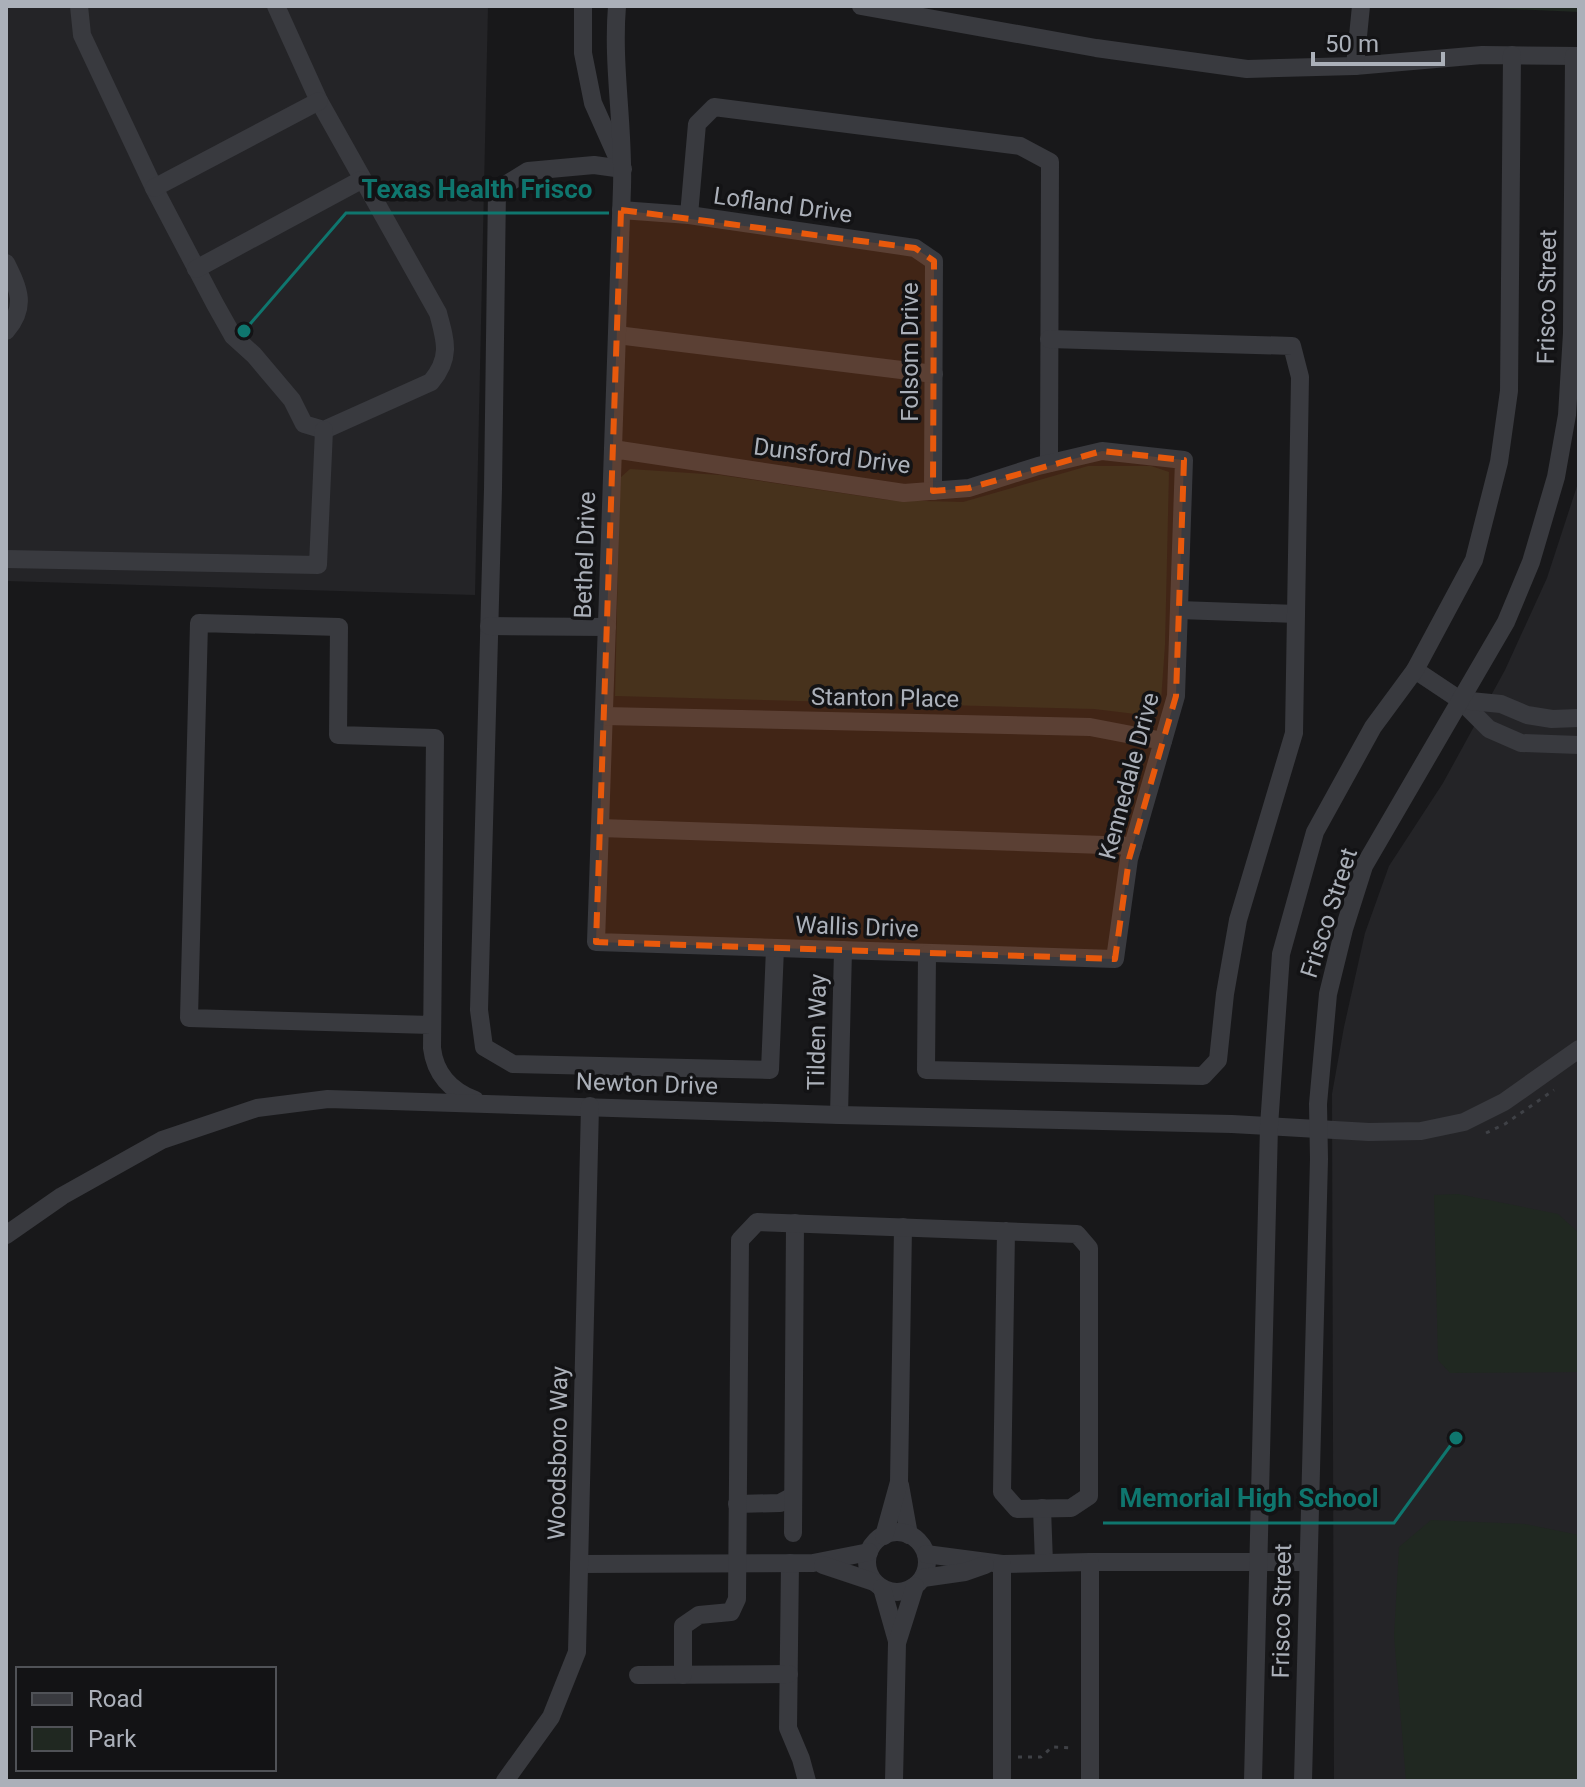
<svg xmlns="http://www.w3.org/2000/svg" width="1585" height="1787" font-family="Roboto,sans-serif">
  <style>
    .built { fill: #242427 }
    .green { fill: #202821 }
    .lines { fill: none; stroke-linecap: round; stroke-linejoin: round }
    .path { stroke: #3f4146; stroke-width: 3; stroke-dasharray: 4 6; stroke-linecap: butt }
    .minor { stroke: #393a3f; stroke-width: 18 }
    .marked { fill: #e8590c; fill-opacity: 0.2; stroke: #e8590c; stroke-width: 6; stroke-dasharray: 16 10; stroke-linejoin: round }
    .labels { text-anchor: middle; stroke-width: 7; stroke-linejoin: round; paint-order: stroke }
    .street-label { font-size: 24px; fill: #abb0b9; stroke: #131315 }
    .leader { fill: none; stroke: #0f766e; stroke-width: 3 }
    .callout-dot { fill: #0f766e; stroke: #131315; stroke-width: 3 }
    .callout-label { font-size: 26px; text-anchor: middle; font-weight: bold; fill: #0f766e; stroke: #131315; stroke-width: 7; stroke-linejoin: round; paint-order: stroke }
  </style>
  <rect width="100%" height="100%" fill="#18181a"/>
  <!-- built -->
  <g class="built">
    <path d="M 6,6 L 488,6 L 475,595 L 6,581 Z"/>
    <path d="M 1579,480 L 1579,1781 L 1334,1781 L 1332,1094 L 1344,1027 L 1365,933 L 1389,866 L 1443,783 L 1505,670 L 1547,578 Z"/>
  </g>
  <!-- green -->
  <g class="green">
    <path d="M 1445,6 L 1579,6 L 1579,12 Z"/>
    <path d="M 1088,466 L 1151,466 L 1169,472 L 1165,645 L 1161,701 L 1152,716 L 1094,709 L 615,696 L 620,478 L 630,469 L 720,475 L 888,500 L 963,502 Z"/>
    <path d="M 1458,1194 L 1558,1214 L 1579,1233 L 1579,1372 L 1450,1373 L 1438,1360 L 1434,1195 Z"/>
    <path d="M 1431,1520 L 1525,1524 L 1579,1535 L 1579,1781 L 1406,1781 L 1394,1636 L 1399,1547 Z"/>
  </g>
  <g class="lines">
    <!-- path -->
    <g class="path">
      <path d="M 1486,1133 L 1505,1124 L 1554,1090"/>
      <path d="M 1018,1757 L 1041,1757 L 1052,1747 L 1074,1748"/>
    </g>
    <!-- minor -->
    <g class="minor">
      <path d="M 79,6 L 82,35 L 154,188 L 215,304 L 233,336 L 254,355 L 292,400 L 304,424 L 324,430 L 431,382 C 451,358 446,342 438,313 L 319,101 L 276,6"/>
      <path d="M 583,6 L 583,53 L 593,103 L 618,159"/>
      <path d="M 861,6 L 1096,48 L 1247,69 L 1355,66 L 1482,55 L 1579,56"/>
      <path d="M 1355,66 L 1361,6"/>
      <path d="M 623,169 L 594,165 L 528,171 L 497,190 L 493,489 L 479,1010 L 484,1047 L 513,1064 L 770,1070 L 775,948"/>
      <path d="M 154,188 L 319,101"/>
      <path d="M 621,210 L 689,215 L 915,248 L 934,261 L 933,491"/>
      <path d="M 689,215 L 697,124 L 714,107 L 1020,146 L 1050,162 L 1049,463"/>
      <path d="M 6,263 C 19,289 27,307 6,331"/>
      <path d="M 196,269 L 361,180"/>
      <path d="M 617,335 L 934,374"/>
      <path d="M 613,449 L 904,493 L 969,488 L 1038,466 L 1102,451 L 1184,460 L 1176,696 L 1129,859 L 1115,959 L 596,942 C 604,691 613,439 622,187 C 624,127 612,66 617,6"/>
      <path d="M 6,559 L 318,565 L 324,430"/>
      <path d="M 1179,610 L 1296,614"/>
      <path d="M 489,626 L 607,627"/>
      <path d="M 1415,670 L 1460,700 L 1489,729 L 1521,743 L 1579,745"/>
      <path d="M 1460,700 L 1501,704 L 1527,715 L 1552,719 L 1579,718"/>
      <path d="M 604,716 L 1090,727 L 1163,741"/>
      <path d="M 600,828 L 1133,846"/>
      <path d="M 927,954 L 926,1070 L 1203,1076 L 1218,1060 L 1225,994 L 1238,920 L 1294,733 L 1300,377 L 1292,346 L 1049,339"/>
      <path d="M 431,1025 L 189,1018 L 199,623 L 339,627 L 338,735 L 435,738 L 432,1048 C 435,1074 451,1091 475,1100"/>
      <path d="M 839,1115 L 843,950"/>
      <path d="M 6,1235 L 62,1196 L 162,1140 L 257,1108 L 328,1099 L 839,1115 L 1232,1124 L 1369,1132 L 1421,1131 L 1464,1122 L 1504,1102 L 1579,1049"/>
      <path d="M 900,1485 L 909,1535"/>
      <path d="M 737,1504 L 780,1503 L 793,1496"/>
      <path d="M 1042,1508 L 1044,1563"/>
      <circle cx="897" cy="1562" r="30"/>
      <path d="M 793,1533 L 795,1223"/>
      <path d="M 884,1536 L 899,1482 L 903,1227"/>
      <path d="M 926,1554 L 1002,1564 L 1090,1562 L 1307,1562"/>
      <path d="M 790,1563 L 788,1728 L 801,1759 L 807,1781"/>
      <path d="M 579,1564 L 813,1563 L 869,1552"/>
      <path d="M 1002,1564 L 1002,1781"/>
      <path d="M 823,1565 L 874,1582"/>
      <path d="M 923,1578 L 965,1572 L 985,1565"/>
      <path d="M 882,1588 L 897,1641"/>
      <path d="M 638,1675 L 789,1674"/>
      <path d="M 683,1675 L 683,1626 L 699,1615 L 731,1612 L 737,1599 L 740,1240 L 757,1222 L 1077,1234 L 1089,1248 L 1089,1496 L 1071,1508 L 1017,1509 L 1002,1492 L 1006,1231"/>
      <path d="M 505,1781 L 551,1717 L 577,1652 L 590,1106"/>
      <path d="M 894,1781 L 897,1643 L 915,1586"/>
      <path d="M 1090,1781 L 1090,1562"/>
      <path d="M 1253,1781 L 1269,1126 L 1281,954 L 1315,832 L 1373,727 L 1415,670 L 1474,560 L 1499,462 L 1509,391 L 1512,55"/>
      <path d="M 1303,1781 L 1319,1159 L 1318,1104 L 1328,994 L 1344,929 L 1364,866 L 1506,622 L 1531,562 L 1556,477 L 1567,415 L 1572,333 L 1574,56"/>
    </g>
  </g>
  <!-- marked area -->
  <path class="marked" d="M 621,210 L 915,248 L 934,261 L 933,491 L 969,488 L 1102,451 L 1184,460 L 1176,696 L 1129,859 L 1115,959 L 596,942 Z"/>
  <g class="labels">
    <!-- street labels -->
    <g class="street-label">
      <text transform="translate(783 205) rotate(8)" y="8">Lofland Drive</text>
      <text transform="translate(1547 297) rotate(-89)" y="8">Frisco Street</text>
      <text transform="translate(910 352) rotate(-90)" y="8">Folsom Drive</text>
      <text transform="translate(832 456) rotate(7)" y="8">Dunsford Drive</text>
      <text transform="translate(585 555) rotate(-88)" y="8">Bethel Drive</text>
      <text transform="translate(885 698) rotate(1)" y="8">Stanton Place</text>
      <text transform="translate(1129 776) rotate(-75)" y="8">Kennedale Drive</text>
      <text transform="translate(1329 913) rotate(-72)" y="8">Frisco Street</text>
      <text transform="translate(857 927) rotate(2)" y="8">Wallis Drive</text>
      <text transform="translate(817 1032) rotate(-89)" y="8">Tilden Way</text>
      <text transform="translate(647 1084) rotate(2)" y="8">Newton Drive</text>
      <text transform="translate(558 1453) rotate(-89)" y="8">Woodsboro Way</text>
      <text transform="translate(1282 1611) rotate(-89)" y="8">Frisco Street</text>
    </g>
  </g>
  <!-- callouts -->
  <path class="leader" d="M244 331L346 213H609M1456 1438L1394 1523H1103"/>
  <g class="callout-dot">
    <circle cx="244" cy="331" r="8"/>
    <circle cx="1456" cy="1438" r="8"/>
  </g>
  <g class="callout-label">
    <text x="477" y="198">Texas Health Frisco</text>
    <text x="1249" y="1507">Memorial High School</text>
  </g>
  <!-- border -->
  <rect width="1585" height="1787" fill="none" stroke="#abb0b9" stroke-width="16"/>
  <!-- legend -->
  <rect x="16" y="1667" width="260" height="104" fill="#131315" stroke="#505257" stroke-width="2"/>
  <rect x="32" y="1693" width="40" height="12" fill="#393a3f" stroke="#505257" stroke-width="2"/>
  <text x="88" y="1707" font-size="24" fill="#abb0b9">Road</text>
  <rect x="32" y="1727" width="40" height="24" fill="#202821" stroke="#505257" stroke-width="2"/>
  <text x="88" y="1747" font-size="24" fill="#abb0b9">Park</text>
  <!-- scale -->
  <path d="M1313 52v12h130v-12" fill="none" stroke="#abb0b9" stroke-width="4"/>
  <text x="1325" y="52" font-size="24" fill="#abb0b9" stroke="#131315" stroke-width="6" paint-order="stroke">50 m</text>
</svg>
